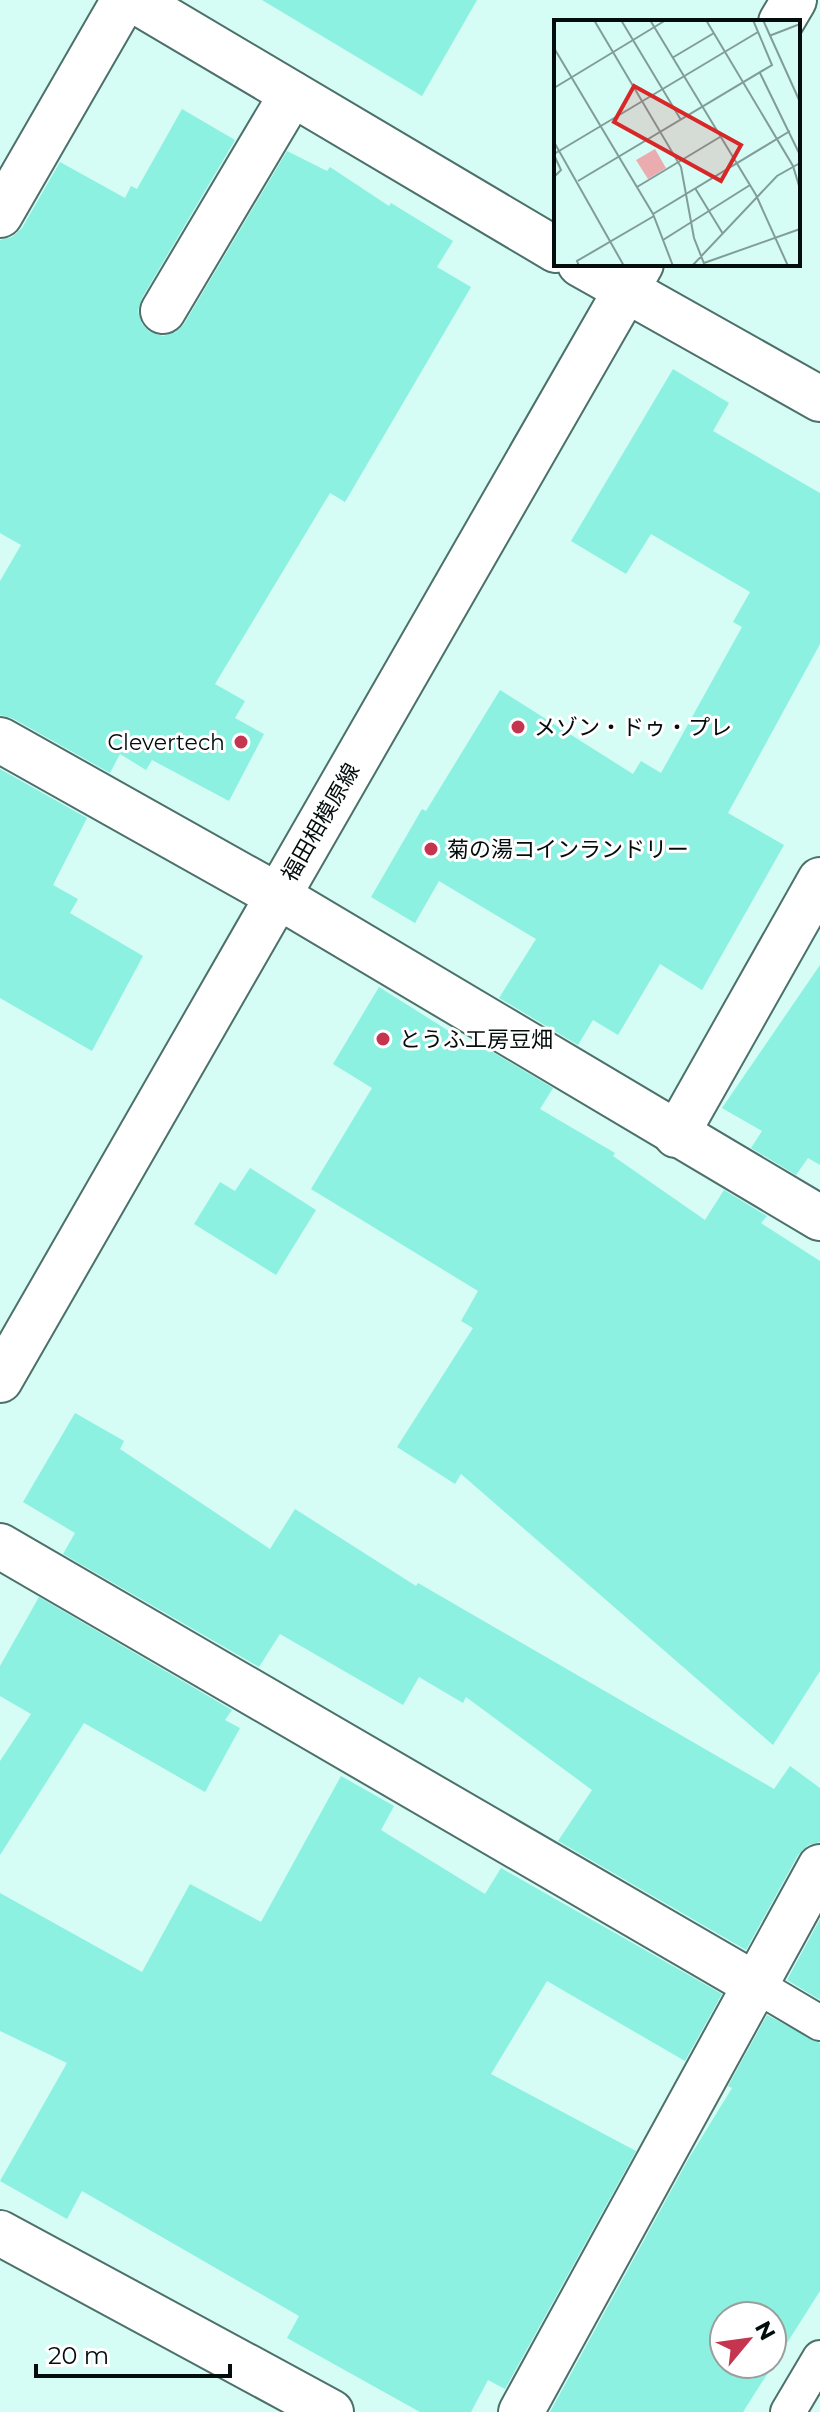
<svg xmlns="http://www.w3.org/2000/svg" width="820" height="2412" font-family="Montserrat,'Noto Sans JP',sans-serif">
  <style>
    .building { fill: #8cf1e1; fill-rule: evenodd }
    .lines { fill: none; stroke-linecap: round; stroke-linejoin: round }
    .lane-casing { stroke: #4d706a; stroke-width: 38 }
    .street-casing { stroke: #4d706a; stroke-width: 48 }
    .secondary-casing { stroke: #4d706a; stroke-width: 48 }
    .lane { stroke: #fff; stroke-width: 34 }
    .street { stroke: #fff; stroke-width: 44 }
    .secondary { stroke: #fff; stroke-width: 44 }
    .poi-dot { fill: #c53550; stroke: #fff; stroke-width: 3 }
    .labels { text-anchor: middle; stroke-width: 6; stroke-linejoin: round; paint-order: stroke }
    .poi-label { font-size: 22px; fill: #030e0c; stroke: #fff; text-anchor: start }
    .street-label { font-size: 22px; fill: #030e0c; stroke: #fff }
    .inset-road { fill: none; stroke: #819d98; stroke-width: 2 }
    .view { fill: #d62828; fill-opacity: 0.15; stroke: #d62828; stroke-width: 4 }
    .inset-edge { fill: none; stroke: #030e0c; stroke-width: 4 }
  </style>
  <rect width="100%" height="100%" fill="#d5fcf5"/>
  <!-- building -->
  <g class="building">
    <path d="M 262,0 L 477,0 L 422,96 Z"/>
    <path d="M 182,109 L 235,140 L 142,298 L 138,311 L 142,324 L 150,332 L 163,336 L 176,332 L 184,324 L 287,151 L 327,171 L 330,167 L 389,206 L 391,203 L 453,241 L 437,267 L 471,287 L 345,502 L 330,493 L 215,684 L 245,701 L 235,718 L 264,734 L 229,801 L 152,760 L 146,770 L 120,754 L 110,773 L 12,718 L 0,715 L 0,581 L 21,545 L 0,533 L 0,240 L 12,237 L 22,228 L 60,162 L 125,198 L 131,186 L 137,189 Z"/>
    <path d="M 673,369 L 729,403 L 713,431 L 820,493 L 820,644 L 728,813 L 784,845 L 702,990 L 660,964 L 618,1035 L 593,1020 L 578,1045 L 499,998 L 536,939 L 439,881 L 415,923 L 371,897 L 422,809 L 426,811 L 500,690 L 633,774 L 641,761 L 661,773 L 742,627 L 733,622 L 750,592 L 651,534 L 626,574 L 571,541 Z"/>
    <path d="M 0,769 L 87,818 L 53,885 L 78,899 L 70,913 L 143,956 L 92,1051 L 0,998 Z"/>
    <path d="M 820,965 L 820,1165 L 808,1158 L 796,1175 L 751,1148 L 762,1131 L 722,1108 Z"/>
    <path d="M 379,987 L 471,1045 L 474,1041 L 553,1088 L 540,1109 L 615,1153 L 613,1156 L 705,1220 L 724,1190 L 767,1216 L 761,1223 L 820,1261 L 820,1671 L 773,1745 L 461,1474 L 455,1484 L 397,1447 L 473,1328 L 461,1321 L 478,1291 L 311,1189 L 372,1088 L 333,1064 Z"/>
    <path d="M 250,1168 L 316,1210 L 276,1275 L 194,1224 L 220,1182 L 235,1191 Z"/>
    <path d="M 75,1413 L 124,1441 L 120,1449 L 270,1549 L 295,1509 L 416,1586 L 418,1583 L 774,1789 L 790,1766 L 820,1788 L 820,1842 L 808,1845 L 798,1855 L 746,1950 L 558,1841 L 592,1790 L 466,1697 L 463,1703 L 419,1677 L 403,1705 L 280,1634 L 259,1667 L 63,1554 L 75,1533 L 23,1502 Z"/>
    <path d="M 39,1597 L 232,1710 L 225,1720 L 240,1728 L 205,1792 L 84,1723 L 0,1855 L 0,1761 L 31,1714 L 0,1696 L 0,1666 Z"/>
    <path d="M 341,1776 L 394,1806 L 381,1830 L 485,1894 L 501,1868 L 722,1994 L 685,2061 L 547,1981 L 491,2074 L 636,2151 L 505,2389 L 488,2380 L 471,2412 L 420,2412 L 287,2338 L 299,2316 L 82,2191 L 67,2219 L 0,2181 L 67,2063 L 0,2031 L 0,1893 L 142,1972 L 190,1884 L 261,1922 Z"/>
    <path d="M 820,1919 L 820,2000 L 787,1980 Z"/>
    <path d="M 767,2015 L 820,2043 L 820,2291 L 743,2412 L 550,2412 L 689,2158 L 732,2088 L 728,2086 ZM 724,2316 L 772,2316 L 772,2364 L 724,2364 Z"/>
  </g>
  <g class="lines">
    <defs>
      <g id="lane">
        <path d="M 754,1984 L 820,2023"/>
        <path d="M 788,2412 L 820,2358"/>
      </g>
      <g id="street">
        <path d="M 134,0 L 556,250"/>
        <path d="M 0,215 L 124,0"/>
        <path d="M 580,264 L 820,399"/>
        <path d="M 163,311 L 292,94"/>
        <path d="M 0,740 L 278,896 L 820,1218"/>
        <path d="M 676,1135 L 820,880"/>
        <path d="M 0,1546 L 754,1984"/>
        <path d="M 0,2233 L 331,2412"/>
        <path d="M 521,2412 L 820,1867"/>
      </g>
      <g id="secondary">
        <path d="M 781,22 L 794,0"/>
        <path d="M 0,1380 L 641,264"/>
      </g>
    </defs>
    <!-- lane casing -->
    <use href="#lane" class="lane-casing"/>
    <!-- street casing -->
    <use href="#street" class="street-casing"/>
    <!-- secondary casing -->
    <use href="#secondary" class="secondary-casing"/>
    <!-- lane -->
    <use href="#lane" class="lane"/>
    <!-- street -->
    <use href="#street" class="street"/>
    <!-- secondary -->
    <use href="#secondary" class="secondary"/>
  </g>
  <!-- markers -->
  <g class="poi-dot">
    <circle cx="518" cy="727" r="8"/>
    <circle cx="241" cy="742" r="8"/>
    <circle cx="431" cy="849" r="8"/>
    <circle cx="383" cy="1039" r="8"/>
  </g>
  <g class="labels">
    <!-- poi labels -->
    <g class="poi-label">
      <text x="534" y="735">メゾン・ドゥ・プレ</text>
      <text x="225" y="750" text-anchor="end">Clevertech</text>
      <text x="447" y="857">菊の湯コインランドリー</text>
      <text x="399" y="1047">とうふ工房豆畑</text>
    </g>
    <!-- street labels -->
    <g class="street-label">
      <text transform="translate(320 822) rotate(-60)" y="8">福田相模原線</text>
    </g>
  </g>
  <!-- overview -->
  <g transform="translate(554 20)">
    <rect width="246" height="246" fill="#d5fcf5"/>
    <path d="M 101,129 L 112,148 L 94,159 L 82,140 Z" fill="#ebacb0"/>
    <path class="inset-road" d="M 40,0 L 127,147 L 140,218 L 151,246M 67,0 L 127,100M 96,0 L 202,175 L 234,246M 152,0 L 239,146 L 246,169M 209,0 L 246,82M 215,16 L 246,4M 0,28 L 99,194 L 119,246M 118,38 L 160,13M 206,53 L 246,135M 0,68 L 112,0M 0,122 L 70,246M 0,134 L 204,12M 0,135 L 7,150 L 0,157M 24,161 L 218,45 L 199,0M 83,167 L 166,117M 141,168 L 169,214M 99,194 L 236,111M 109,220 L 196,165M 150,243 L 246,209M 25,246 L 23,241 L 100,196M 138,246 L 223,156 L 246,143"/>
    <path class="view" d="M 80,66 L 187,125 L 167,161 L 60,102 Z"/>
    <rect width="246" height="246" class="inset-edge"/>
  </g>
  <!-- north arrow -->
  <g transform="translate(748 2340) rotate(61)"><circle r="38" fill="#ffffff" stroke="#9a9f9e" stroke-width="2"/>
  <path d="M0-6L14 30L0 20L-14 30Z" fill="#c53550"/>
  <text y="-12" font-size="22" font-weight="bold" text-anchor="middle" fill="#030e0c">N</text>
  </g>
  <!-- scale -->
  <path d="M36 2364v12h194v-12" fill="none" stroke="#030e0c" stroke-width="4"/>
  <text x="48" y="2364" font-size="24" fill="#030e0c" stroke="#ffffff" stroke-width="6" paint-order="stroke">20 m</text>
</svg>
